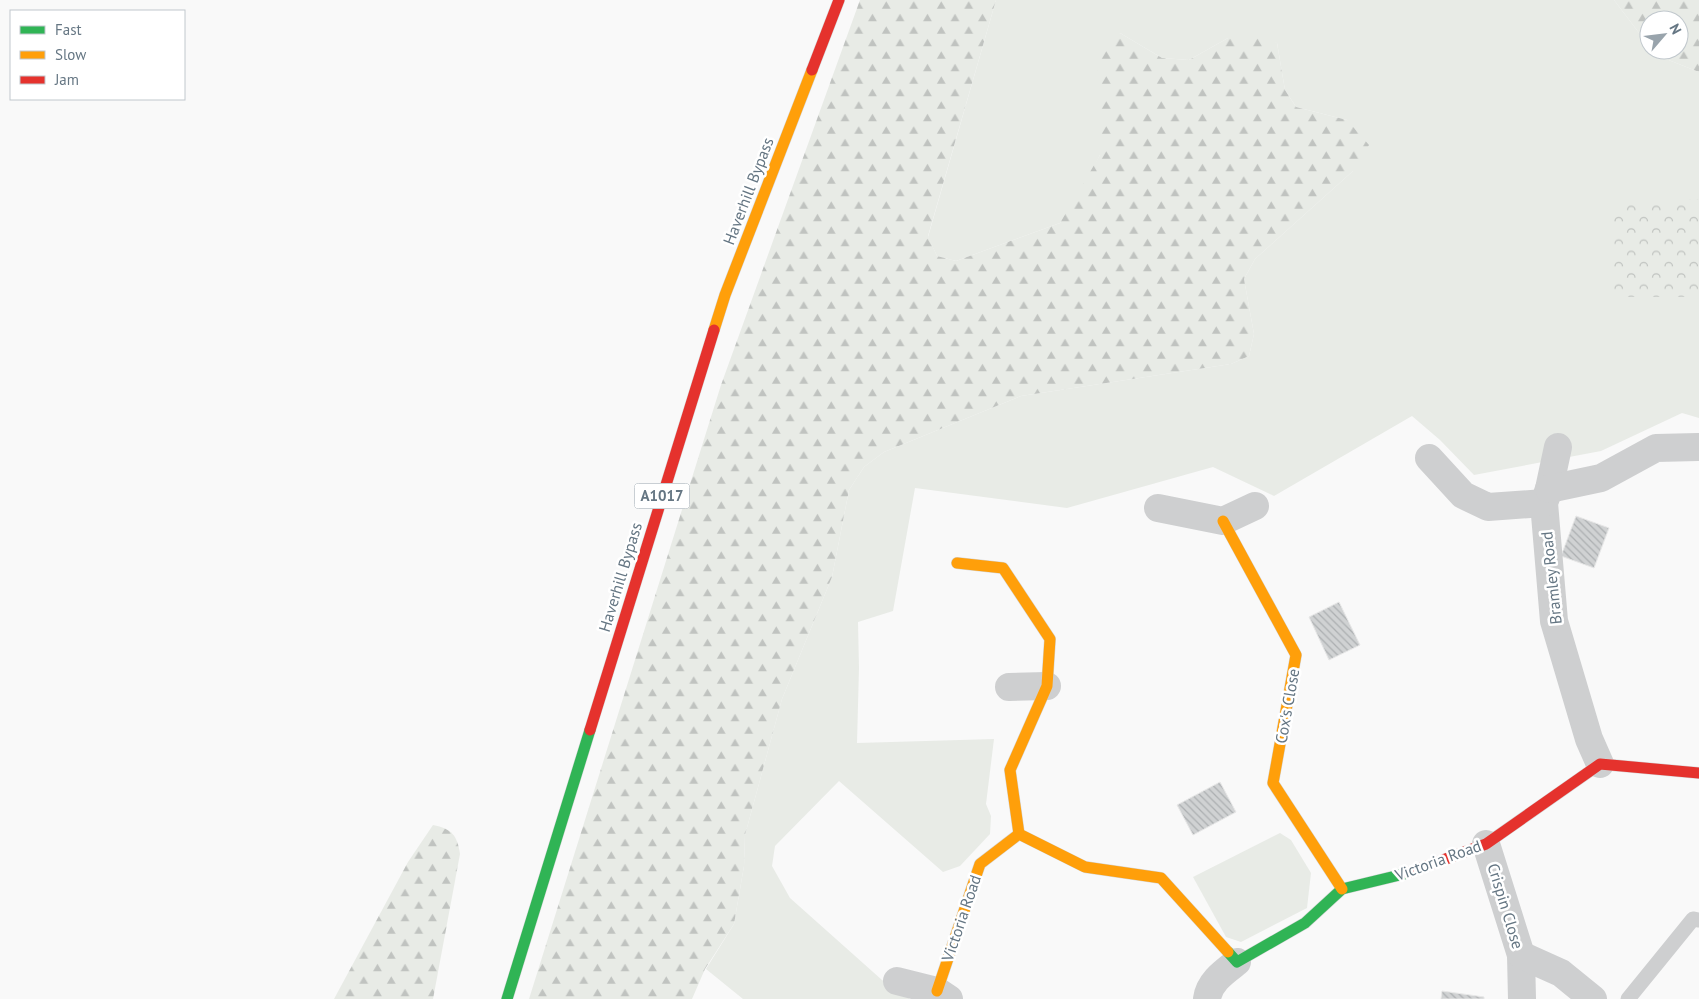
<svg xmlns="http://www.w3.org/2000/svg" width="1699" height="999" font-family="'PT Sans',sans-serif">
  <style>
    .green { fill: #e8ebe6 }
    .forest { fill: url(#forest-firs) }
    .park { fill: url(#park-crowns) }
    .building { fill: url(#building-back-hatch); stroke: #e8e8e8 }
    .lines { fill: none; stroke-linecap: round; stroke-linejoin: round }
    .fast-casing { stroke: #d5d6d7; stroke-width: 12 }
    .slow-casing { stroke: #d5d6d7; stroke-width: 12 }
    .jam-casing { stroke: #d5d6d7; stroke-width: 12 }
    .lane { stroke: #cecfd0; stroke-width: 15 }
    .street { stroke: #cecfd0; stroke-width: 28 }
    .fast { stroke: #30b455; stroke-width: 11 }
    .slow { stroke: #ff9f0a; stroke-width: 11 }
    .jam { stroke: #e5322d; stroke-width: 11 }
    .labels { text-anchor: middle; stroke-width: 5; stroke-linejoin: round; paint-order: stroke }
    .shield { fill: #fff; stroke: #939fa8; stroke-width: 1 }
    .shield-label { font-size: 15px; font-weight: bold; fill: #657683 }
    .street-label { font-size: 16px; fill: #657683; stroke: #fff }
  </style>
  <defs>
    <pattern id="forest-firs" width="22" height="20" patternUnits="userSpaceOnUse" patternTransform="scale(1.25)"><rect width="22" height="20" fill="#e8ebe6"/><path d="M5 1l3.5 6h-7zM16 11l3.5 6h-7z" fill="#c0c3c0"/></pattern>
    <pattern id="park-crowns" width="20" height="18" patternUnits="userSpaceOnUse" patternTransform="scale(1.25)"><rect width="20" height="18" fill="#e8ebe6"/><path d="M2 6a3 3 0 1 1 6 0M12 15a3 3 0 1 1 6 0" fill="none" stroke="#c0c3c0"/></pattern>
    <pattern id="building-back-hatch" width="6" height="6" patternUnits="userSpaceOnUse" patternTransform="scale(1.25)"><rect width="6" height="6" fill="#d0d2d3"/><path d="M-1 5l2 2M0 0l6 6M5-1l2 2" fill="none" stroke="#acafb1"/></pattern>
  </defs>
  <rect width="100%" height="100%" fill="#f9f9f9"/>
  <!-- green -->
  <g class="green">
    <path d="M 996,0 L 1614,0 L 1649,46 L 1649,50 L 1652,50 L 1656,55 L 1699,72 L 1699,418 L 1682,413 L 1601,451 L 1474,475 L 1440,440 L 1412,416 L 1274,496 L 1213,467 L 1067,508 L 915,488 L 893,611 L 858,622 L 859,668 L 857,743 L 994,739 L 986,804 L 991,816 L 990,834 L 960,866 L 943,872 L 839,781 L 775,846 L 772,866 L 790,898 L 882,980 L 910,999 L 743,999 L 706,969 L 734,924 L 744,866 L 745,835 L 782,699 L 832,577 L 849,490 L 864,467 L 884,452 L 1021,396 L 1231,364 L 1249,356 L 1254,334 L 1244,279 L 1255,259 L 1353,171 L 1347,120 L 1296,107 L 1285,90 L 1277,43 L 1228,38 L 1189,60 L 1162,58 L 1120,33 L 1101,115 L 1100,155 L 1080,194 L 1060,223 L 956,261 L 937,256 L 928,237 Z"/>
    <path d="M 1280,833 L 1291,840 L 1311,873 L 1307,908 L 1241,942 L 1226,937 L 1193,877 Z"/>
  </g>
  <!-- forest -->
  <g class="forest">
    <path d="M 860,0 L 996,0 L 928,236 L 937,256 L 956,261 L 1060,223 L 1100,155 L 1097,69 L 1101,43 L 1120,33 L 1162,58 L 1189,60 L 1228,38 L 1261,36 L 1277,43 L 1285,90 L 1296,107 L 1347,120 L 1369,145 L 1353,171 L 1255,259 L 1244,279 L 1254,334 L 1249,356 L 1231,364 L 1021,396 L 884,452 L 864,467 L 849,490 L 832,577 L 782,699 L 745,835 L 744,866 L 734,924 L 705,969 L 692,999 L 529,999 L 721,385 Z"/>
    <path d="M 1614,0 L 1699,0 L 1699,72 L 1656,55 L 1652,50 L 1679,50 L 1679,20 L 1649,20 L 1649,46 Z"/>
    <path d="M 433,825 C 452,829 457,835 460,854 L 433,999 L 334,999 L 408,862 Z"/>
  </g>
  <!-- park -->
  <path class="park" d="M 1699,199 L 1699,297 L 1613,297 L 1612,203 Z"/>
  <!-- building -->
  <g class="building">
    <path d="M 1576,516 L 1609,528 L 1594,568 L 1561,556 Z"/>
    <path d="M 1339,602 L 1360,645 L 1329,660 L 1309,617 Z"/>
    <path d="M 1220,782 L 1236,812 L 1193,835 L 1177,805 Z"/>
    <path d="M 1442,991 L 1484,997 L 1484,999 L 1441,999 Z"/>
  </g>
  <g class="lines">
    <defs>
      <g id="fast">
        <path d="M 1228,952 L 1237,962 L 1305,923 L 1342,889 L 1408,873"/>
        <path d="M 507,999 L 590,730"/>
      </g>
      <g id="slow">
        <path d="M 714,330 L 725,295 L 812,70"/>
        <path d="M 1223,521 L 1296,655 L 1273,783 L 1342,889"/>
        <path d="M 957,563 L 1003,568 L 1050,639 L 1047,686 L 1010,770 L 1019,834"/>
        <path d="M 937,991 L 980,864 L 1019,834 L 1085,867 L 1161,878 L 1228,952"/>
      </g>
      <g id="jam">
        <path d="M 812,70 L 839,0"/>
        <path d="M 590,730 L 714,330"/>
        <path d="M 1408,873 L 1486,844 L 1600,764 L 1699,773"/>
      </g>
    </defs>
    <!-- fast casing -->
    <use href="#fast" class="fast-casing"/>
    <!-- slow casing -->
    <use href="#slow" class="slow-casing"/>
    <!-- jam casing -->
    <use href="#jam" class="jam-casing"/>
    <!-- lane -->
    <path class="lane" d="M 1628,999 L 1693,919 L 1699,920"/>
    <!-- street -->
    <g class="street">
      <path d="M 1558,447 L 1549,489 L 1544,503 L 1554,621 L 1589,739 L 1600,764"/>
      <path d="M 1429,458 L 1463,495 L 1488,507 L 1544,503"/>
      <path d="M 1549,489 L 1601,478 L 1656,448 L 1698,447"/>
      <path d="M 1158,508 L 1223,521 L 1255,506"/>
      <path d="M 1009,687 L 1047,686"/>
      <path d="M 1486,844 L 1521,955 L 1522,999"/>
      <path d="M 1521,955 L 1561,973 L 1593,999"/>
      <path d="M 897,981 L 937,991 L 949,999"/>
      <path d="M 1207,999 C 1209,982 1224,972 1237,962"/>
    </g>
    <!-- fast -->
    <use href="#fast" class="fast"/>
    <!-- slow -->
    <use href="#slow" class="slow"/>
    <!-- jam -->
    <use href="#jam" class="jam"/>
  </g>
  <g class="labels">
    <!-- shield labels -->
    <rect class="shield" x="634.5" y="483.5" width="55" height="25" rx="4"/>
    <g class="shield-label">
      <text x="662" y="501">A1017</text>
    </g>
    <!-- street labels -->
    <g class="street-label">
      <text transform="translate(748 191) rotate(-69)" y="6">Haverhill Bypass</text>
      <text transform="translate(620 577) rotate(-73)" y="6">Haverhill Bypass</text>
      <text transform="translate(1551 578) rotate(-96)" y="6">Bramley Road</text>
      <text transform="translate(1287 706) rotate(-80)" y="6">Cox's Close</text>
      <text transform="translate(1438 860) rotate(-20)" y="6">Victoria Road</text>
      <text transform="translate(1506 906) rotate(73)" y="6">Crispin Close</text>
      <text transform="translate(961 918) rotate(-71)" y="6">Victoria Road</text>
    </g>
  </g>
  <!-- legend -->
  <rect x="10" y="10" width="175" height="90" fill="#ffffff" stroke="#c1c8cd"/>
  <rect x="20" y="26" width="25" height="8" fill="#30b455" stroke="#c1c8cd"/>
  <text x="55" y="35" font-size="15" fill="#657683">Fast</text>
  <rect x="20" y="51" width="25" height="8" fill="#ff9f0a" stroke="#c1c8cd"/>
  <text x="55" y="60" font-size="15" fill="#657683">Slow</text>
  <rect x="20" y="76" width="25" height="8" fill="#e5322d" stroke="#c1c8cd"/>
  <text x="55" y="85" font-size="15" fill="#657683">Jam</text>
  <!-- north arrow -->
  <g transform="translate(1664 35) rotate(62)"><circle r="24" fill="#ffffff" stroke="#c1c8cd"/>
  <path d="M0-4L9 19L0 12L-9 19Z" fill="#99a4ac"/>
  <text y="-8" font-size="14" font-weight="bold" text-anchor="middle" fill="#657683">N</text>
  </g>
</svg>
